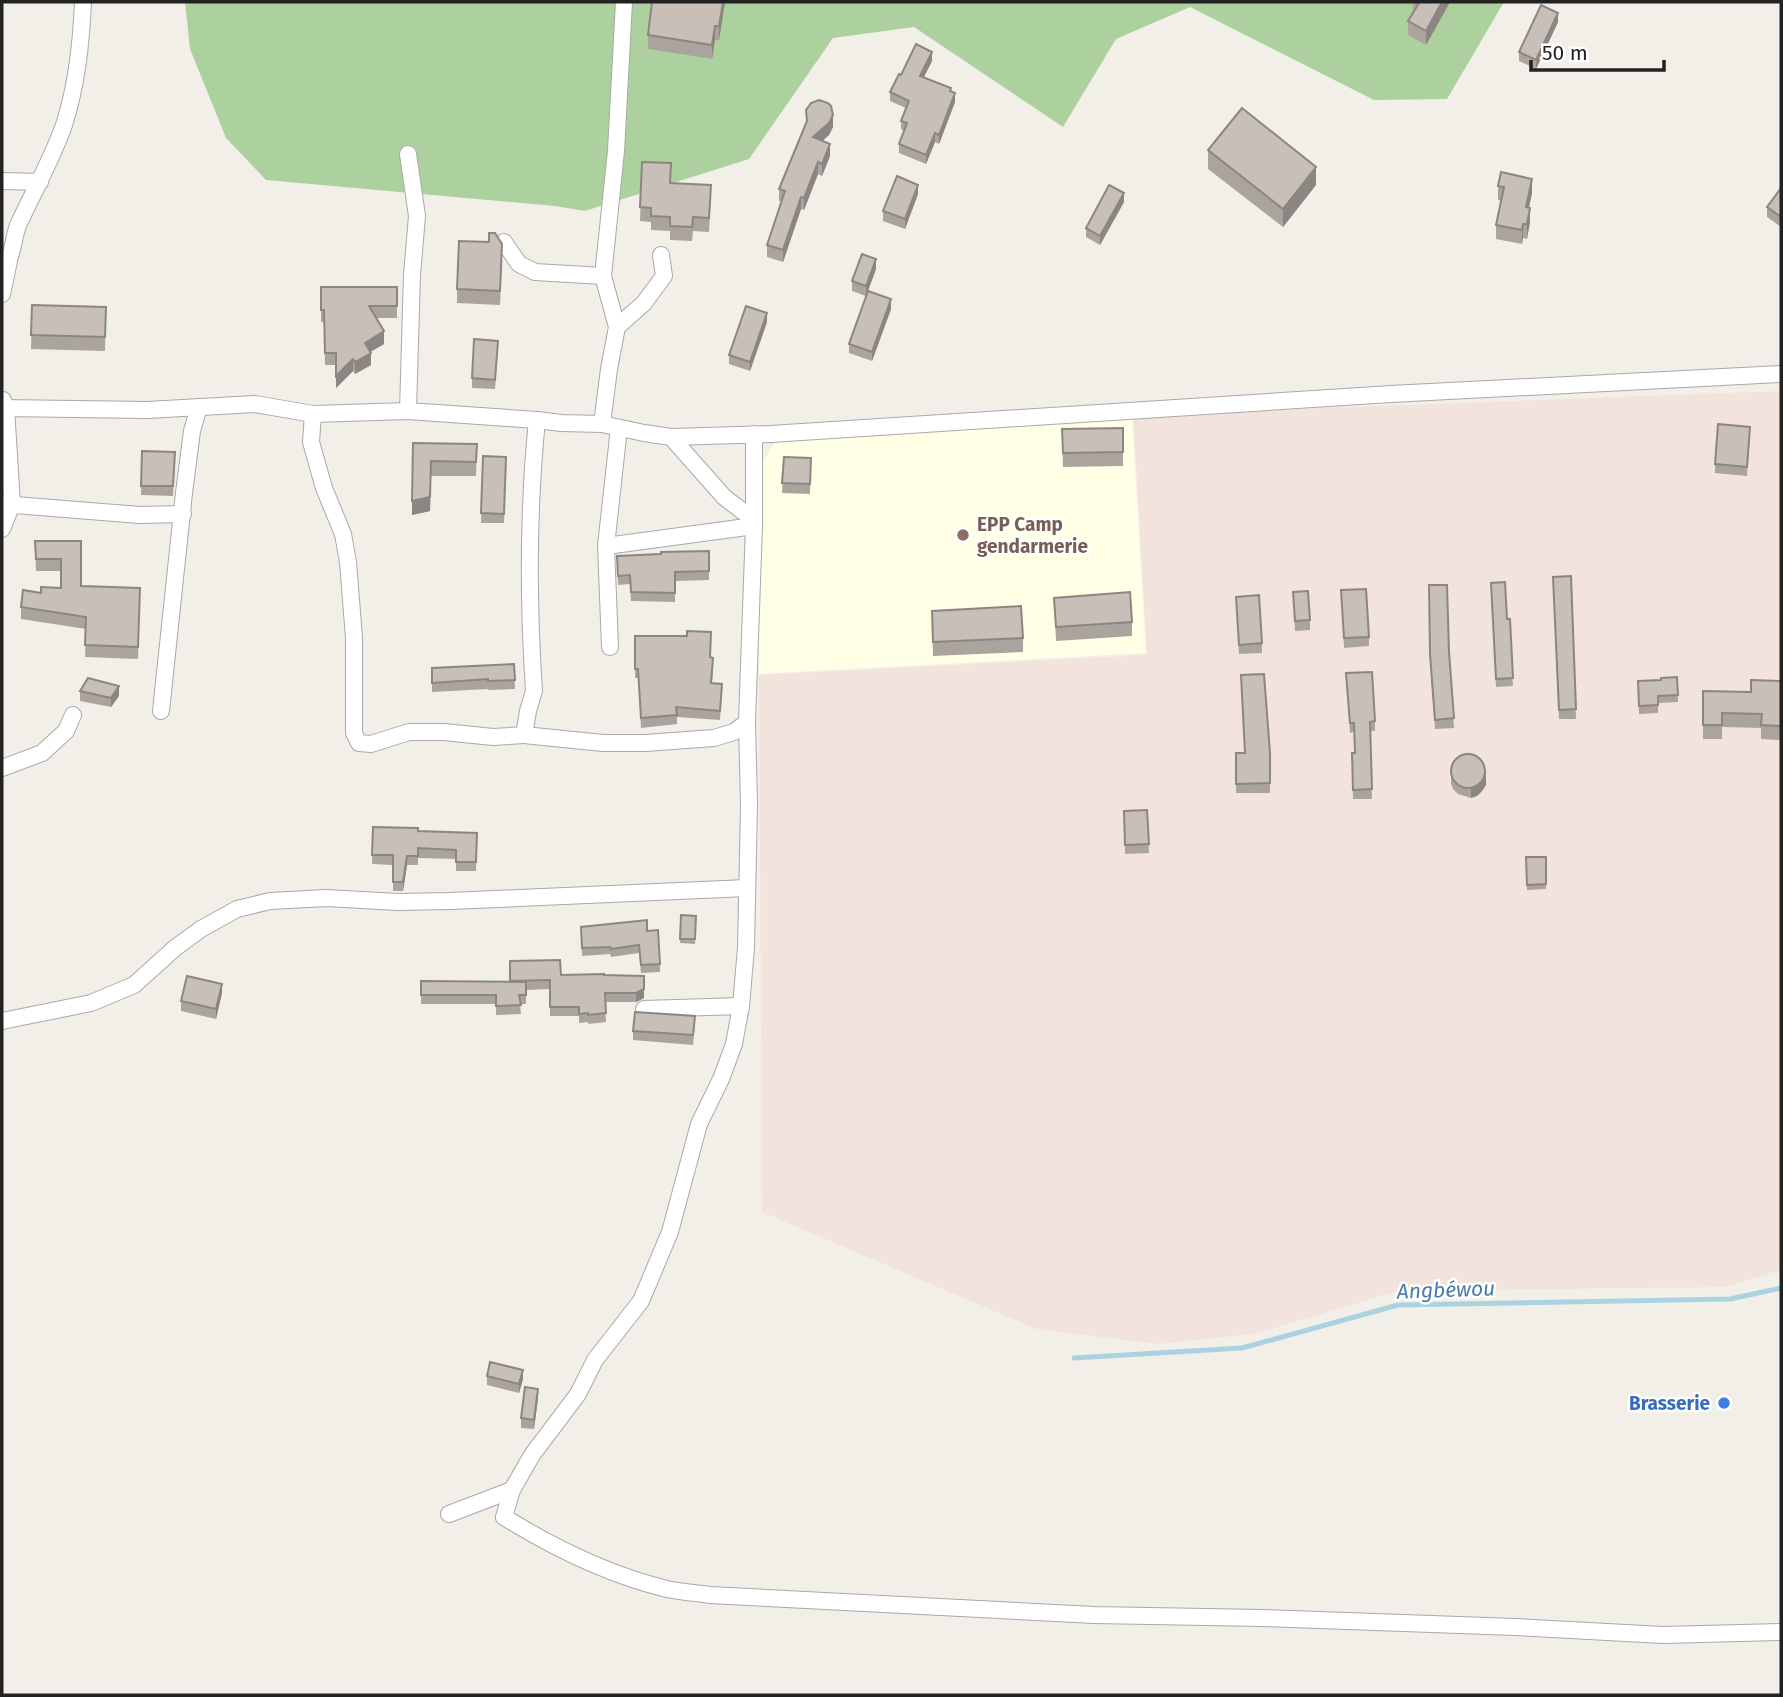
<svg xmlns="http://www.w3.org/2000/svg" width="1783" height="1697" font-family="'Fira Sans',sans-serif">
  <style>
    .education { fill: #ffffe5 }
    .military { fill: #f3e3dd }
    .forest { fill: #add19e }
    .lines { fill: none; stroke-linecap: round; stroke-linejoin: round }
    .stream { stroke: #aad3df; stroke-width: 5 }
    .street-casing { stroke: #a9a9a9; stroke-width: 18 }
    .street { stroke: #fff; stroke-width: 16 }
    .wall { fill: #aba49e }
    .shaded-wall { fill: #8b8681 }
    .building { fill: #c7bfb8; stroke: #8b8681; stroke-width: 2 }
    .education-dot { fill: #8d6e63; stroke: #fff; stroke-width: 2.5 }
    .shop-dot { fill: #3f7fe0; stroke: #fff; stroke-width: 2.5 }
    .labels { text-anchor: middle; stroke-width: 5; stroke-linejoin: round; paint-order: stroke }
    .education-label { font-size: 19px; font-weight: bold; fill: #785e54; stroke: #fff; text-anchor: start }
    .shop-label { font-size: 19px; font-weight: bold; fill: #366cbe; stroke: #fff; text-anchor: end }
    .water-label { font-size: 21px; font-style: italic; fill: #4a7aab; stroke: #fff }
  </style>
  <rect width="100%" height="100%" fill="#f2efe9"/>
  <!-- education -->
  <path class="education" d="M 1132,414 L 1146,653 L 759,674 L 759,467 L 776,441 Z"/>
  <!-- military -->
  <path class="military" d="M 1781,391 L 1781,1270 L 1726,1287 L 1398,1291 L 1254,1334 L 1157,1344 L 1036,1329 L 762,1212 L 759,675 L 1147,655 L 1133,415 Z"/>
  <!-- forest -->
  <path class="forest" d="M 185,2 L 1504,2 L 1447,99 L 1374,100 L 1190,7 L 1116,39 L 1063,127 L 914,27 L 833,38 L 749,159 L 585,211 L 555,206 L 266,180 L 226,138 L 190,49 Z"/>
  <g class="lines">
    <!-- stream -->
    <path class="stream" d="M 1074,1358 L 1242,1348 L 1398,1305 L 1730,1299 L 1781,1288"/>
    <defs>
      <g id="street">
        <path d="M 408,154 L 417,216 L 412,275 L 408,411"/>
        <path d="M 2,181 L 40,182"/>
        <path d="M 504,242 L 519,264 L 535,272 L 603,276"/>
        <path d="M 2,267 C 15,257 12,238 19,223 C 34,191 52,159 64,125 C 77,84 81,44 83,2"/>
        <path d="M 2,294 L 9,261"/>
        <path d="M 617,327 L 644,303 L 664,276 L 661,255"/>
        <path d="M 2,408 L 147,410 L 255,404 L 313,414 L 408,411 L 537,420 L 561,423 L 602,424 L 644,433 L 671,437 L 771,434 L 1391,394 L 1781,374"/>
        <path d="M 313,414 L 311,442 L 324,488 L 343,534 L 348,562 L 354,638 L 354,733 L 359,743 L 371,744 L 409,732 L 444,732 L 493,737 L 524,735 L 528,711 L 534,691 C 528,601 528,509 537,420"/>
        <path d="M 602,424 L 609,369 L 617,327 L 603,276 L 616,151 L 624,2"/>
        <path d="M 754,434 L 754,526 L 747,722 L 749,805 L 746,948 L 741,1006 L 734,1044 L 721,1079 L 699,1124 L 670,1232 L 641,1301 L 595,1360 L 578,1394 L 532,1455 L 512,1490 L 504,1517 C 554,1548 609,1575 667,1589 C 681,1592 696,1593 710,1595 L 1094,1615 L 1263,1618 L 1515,1627 L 1663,1635 L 1781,1632"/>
        <path d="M 671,437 L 724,497 L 754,520"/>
        <path d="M 2,504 L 140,515 L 183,514"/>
        <path d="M 2,529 L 12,504 L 6,408 L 3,400"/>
        <path d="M 606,546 L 754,526"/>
        <path d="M 610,647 L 606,546 L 619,428"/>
        <path d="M 161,711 L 184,493 L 192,431 L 199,407"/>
        <path d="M 524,735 L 603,743 L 645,743 L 714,738 L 734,732 L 747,722"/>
        <path d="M 2,768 L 42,753 L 66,731 L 73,715"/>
        <path d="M 644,1009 L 741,1006"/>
        <path d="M 2,1021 L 91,1003 L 134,985 L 175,948 L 201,929 L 237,909 L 270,901 L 326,898 L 398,902 L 450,901 L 747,888"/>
        <path d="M 449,1514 L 512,1490"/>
      </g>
    </defs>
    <!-- street casing -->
    <use href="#street" class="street-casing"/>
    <!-- street -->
    <use href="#street" class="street"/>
  </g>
  <!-- wall -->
  <g class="wall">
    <path d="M 648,2 L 725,2 L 719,40 L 715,40 L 712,59 L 648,49 L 648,35 L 652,2 Z"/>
    <path d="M 1413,2 L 1450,2 L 1426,45 L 1408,35 L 1408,21 L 1413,14 Z"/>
    <path d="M 1558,22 L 1536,69 L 1519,61 L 1519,52 Z"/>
    <path d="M 932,61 L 923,78 L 951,91 L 955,102 L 939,144 L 935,142 L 926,164 L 899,153 L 899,144 L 904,131 L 901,129 L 901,121 L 906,108 L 890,101 L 890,92 L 901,75 Z"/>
    <path d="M 806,110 L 833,127 L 829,135 L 822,141 L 830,156 L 822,176 L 818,174 L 804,210 L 801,209 L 783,262 L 767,257 L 767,245 L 782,202 L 779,201 L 779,189 L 806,123 Z"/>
    <path d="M 1208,150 L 1316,185 L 1283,227 L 1208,169 Z"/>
    <path d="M 642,162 L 671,183 L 711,199 L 709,232 L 693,231 L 692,241 L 670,240 L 670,231 L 651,230 L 651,222 L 640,221 Z"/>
    <path d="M 1498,186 L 1532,193 L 1529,207 L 1530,222 L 1527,239 L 1523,238 L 1522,244 L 1496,239 L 1496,225 L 1502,201 L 1498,200 Z"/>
    <path d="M 1781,188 L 1781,227 L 1767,217 L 1767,207 Z"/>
    <path d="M 918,194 L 905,229 L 883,221 L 883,211 Z"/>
    <path d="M 1124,202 L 1100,245 L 1086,237 L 1086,228 Z"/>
    <path d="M 502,258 L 500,305 L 457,303 L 457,289 Z"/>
    <path d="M 876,269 L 868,291 L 891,309 L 872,361 L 849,353 L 849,344 L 866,296 L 852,291 L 852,281 Z"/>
    <path d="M 321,287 L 397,287 L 397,318 L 376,318 L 384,344 L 370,352 L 371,365 L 355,374 L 353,371 L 336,388 L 336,365 L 325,365 L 324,322 L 321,322 Z"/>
    <path d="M 32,305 L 106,307 L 105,351 L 31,349 Z"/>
    <path d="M 767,322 L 750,371 L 729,364 L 729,355 Z"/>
    <path d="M 498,350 L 495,389 L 472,388 L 472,378 Z"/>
    <path d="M 1123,428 L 1123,466 L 1063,467 L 1062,429 Z"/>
    <path d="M 1750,436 L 1747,476 L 1715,473 L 1715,464 Z"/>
    <path d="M 413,443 L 477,444 L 476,476 L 431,476 L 430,511 L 412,515 Z"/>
    <path d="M 142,451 L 175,461 L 173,496 L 141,495 Z"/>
    <path d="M 483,456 L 506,457 L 504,523 L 481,523 Z"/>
    <path d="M 784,457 L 811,458 L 810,494 L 782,493 Z"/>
    <path d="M 35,541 L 81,541 L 81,586 L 140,588 L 138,659 L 85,657 L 86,629 L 21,619 L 21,607 L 41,593 L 61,588 L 61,571 L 36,571 Z"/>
    <path d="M 709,551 L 709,580 L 675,581 L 675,602 L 631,601 L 630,584 L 618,585 L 617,556 Z"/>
    <path d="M 1571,576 L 1576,719 L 1559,719 L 1553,586 Z"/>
    <path d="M 1429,585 L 1449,652 L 1454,728 L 1435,729 L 1430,663 Z"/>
    <path d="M 1341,590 L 1369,637 L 1369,646 L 1344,648 Z"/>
    <path d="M 1491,591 L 1507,619 L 1513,686 L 1496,687 Z"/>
    <path d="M 1293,592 L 1310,620 L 1310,630 L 1295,631 Z"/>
    <path d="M 1236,597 L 1262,643 L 1262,653 L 1239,654 Z"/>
    <path d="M 1054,598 L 1132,622 L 1132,636 L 1056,641 Z"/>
    <path d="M 932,611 L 1023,638 L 1023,652 L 933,656 Z"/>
    <path d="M 635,636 L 711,658 L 713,667 L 712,683 L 722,693 L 720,720 L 677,717 L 677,724 L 641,728 L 638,678 L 635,678 Z"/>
    <path d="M 514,664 L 515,689 L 488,690 L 488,689 L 432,692 L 432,668 Z"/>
    <path d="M 1346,673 L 1375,721 L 1375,731 L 1370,731 L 1372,799 L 1353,799 L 1352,753 L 1355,753 L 1354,732 L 1350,733 Z"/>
    <path d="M 1241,675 L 1270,753 L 1270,793 L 1236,793 L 1236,753 L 1245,753 Z"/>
    <path d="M 1677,677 L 1678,702 L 1658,703 L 1658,713 L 1639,714 L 1638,681 L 1661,680 Z"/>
    <path d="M 1781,681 L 1781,740 L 1761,739 L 1761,728 L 1722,727 L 1722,739 L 1703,739 L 1703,691 L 1751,692 Z"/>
    <path d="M 80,691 L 119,696 L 111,707 L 80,701 Z"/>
    <path d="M 1451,766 L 1486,785 L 1482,791 L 1477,796 L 1471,798 L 1458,794 L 1453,789 L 1451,783 Z"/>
    <path d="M 1147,810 L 1149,853 L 1125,854 L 1124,811 Z"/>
    <path d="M 373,827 L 418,831 L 477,833 L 476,871 L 456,871 L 456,859 L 418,858 L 418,865 L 407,865 L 403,891 L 393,891 L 393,865 L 372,864 Z"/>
    <path d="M 1526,857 L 1546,857 L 1546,889 L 1527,890 Z"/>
    <path d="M 681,915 L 696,916 L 695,944 L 680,943 Z"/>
    <path d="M 581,927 L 647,931 L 660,964 L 660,972 L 641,973 L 639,953 L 611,957 L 610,954 L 582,956 Z"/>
    <path d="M 561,975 L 644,976 L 644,998 L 636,1002 L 605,1002 L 606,1022 L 588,1024 L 588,1022 L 579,1023 L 579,1016 L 550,1016 L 550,989 L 526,990 L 526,1004 L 520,1004 L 521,1014 L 496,1015 L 496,1004 L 421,1004 L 421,981 L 510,982 Z"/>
    <path d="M 222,993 L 216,1019 L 181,1011 L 181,1001 Z"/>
    <path d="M 695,1025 L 693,1045 L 633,1040 L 633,1031 Z"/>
    <path d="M 487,1376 L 523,1379 L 519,1393 L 487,1385 Z"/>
    <path d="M 538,1398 L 534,1429 L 521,1428 L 521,1418 Z"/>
  </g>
  <!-- shaded-wall -->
  <g class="shaded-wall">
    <path d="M 723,2 L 725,2 L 719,40 L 719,26 Z"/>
    <path d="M 1442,2 L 1450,2 L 1426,45 L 1426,31 Z"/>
    <path d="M 1558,13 L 1558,22 L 1536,69 L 1536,60 Z"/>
    <path d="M 715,26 L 715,40 L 712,59 L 712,45 Z"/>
    <path d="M 932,52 L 932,61 L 920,85 L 920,76 Z"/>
    <path d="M 955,93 L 955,102 L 939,144 L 939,135 Z"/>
    <path d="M 833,115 L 833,127 L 829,135 L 813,149 L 813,137 Z"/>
    <path d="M 935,133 L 935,142 L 926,164 L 926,155 Z"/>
    <path d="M 830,144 L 830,156 L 822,176 L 822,164 Z"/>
    <path d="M 818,162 L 818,174 L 804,210 L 804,198 Z"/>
    <path d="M 1316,167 L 1316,185 L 1283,227 L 1283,209 Z"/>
    <path d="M 1532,179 L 1532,193 L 1526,221 L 1526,207 Z"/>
    <path d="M 918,185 L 918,194 L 905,229 L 905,219 Z"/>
    <path d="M 1124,193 L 1124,202 L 1100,245 L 1100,236 Z"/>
    <path d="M 801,197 L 801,209 L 783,262 L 783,250 Z"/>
    <path d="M 1530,208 L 1530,222 L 1527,239 L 1527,224 Z"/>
    <path d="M 1523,224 L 1523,238 L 1522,244 L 1522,230 Z"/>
    <path d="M 876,259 L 876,269 L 866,296 L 866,286 Z"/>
    <path d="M 891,299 L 891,309 L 872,361 L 872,352 Z"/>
    <path d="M 767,313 L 767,322 L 750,371 L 750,362 Z"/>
    <path d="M 384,331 L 384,344 L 365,355 L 365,343 Z"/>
    <path d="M 371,353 L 371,365 L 355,374 L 355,362 Z"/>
    <path d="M 353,359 L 353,371 L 336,388 L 336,376 Z"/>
    <path d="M 431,476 L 430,511 L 412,515 L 412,501 Z"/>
    <path d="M 119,686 L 119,696 L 111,707 L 111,698 Z"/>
    <path d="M 1486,769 L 1486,785 L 1482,791 L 1477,796 L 1471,798 L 1471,788 Z"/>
    <path d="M 407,856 L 407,865 L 403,891 L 403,882 Z"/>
    <path d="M 222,984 L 222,993 L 216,1019 L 216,1009 Z"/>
    <path d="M 644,989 L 644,998 L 636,1002 L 636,993 Z"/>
    <path d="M 523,1370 L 523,1379 L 519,1393 L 519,1384 Z"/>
    <path d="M 538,1389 L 538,1398 L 534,1429 L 534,1420 Z"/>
  </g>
  <!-- building -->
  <g class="building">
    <path d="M 652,2 L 723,2 L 719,26 L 715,26 L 712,45 L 648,35 Z"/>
    <path d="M 1417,2 L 1442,2 L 1426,31 L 1408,21 L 1419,3 Z"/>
    <path d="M 1541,5 L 1558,13 L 1536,60 L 1519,52 Z"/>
    <path d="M 916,44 L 932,52 L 920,76 L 951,88 L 950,91 L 955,93 L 939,135 L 935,133 L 926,155 L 899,144 L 907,123 L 901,121 L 909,101 L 890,92 L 899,74 L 901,75 Z"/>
    <path d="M 819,100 L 828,103 L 831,106 L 833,115 L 829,123 L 813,137 L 830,144 L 822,164 L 818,162 L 804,198 L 801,197 L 783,250 L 767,245 L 785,191 L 779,189 L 807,121 L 806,110 L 811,103 Z"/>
    <path d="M 1242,108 L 1316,167 L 1283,209 L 1208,150 Z"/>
    <path d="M 642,162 L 671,163 L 670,183 L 711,185 L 709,218 L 693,217 L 692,227 L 670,226 L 670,217 L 651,216 L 651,208 L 640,207 Z"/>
    <path d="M 1501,172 L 1532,179 L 1526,207 L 1530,208 L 1527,224 L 1523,224 L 1522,230 L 1496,225 L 1504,187 L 1498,186 Z"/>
    <path d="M 897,176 L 918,185 L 905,219 L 883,211 Z"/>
    <path d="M 1109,185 L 1124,193 L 1100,236 L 1086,228 Z"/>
    <path d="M 1781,188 L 1781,217 L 1767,207 Z"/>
    <path d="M 489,233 L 495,233 L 502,244 L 500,291 L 457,289 L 459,241 L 489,242 Z"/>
    <path d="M 862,254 L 876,259 L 866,286 L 852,281 Z"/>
    <path d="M 321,287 L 397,287 L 397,306 L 369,306 L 384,331 L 365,343 L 371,353 L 355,362 L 353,359 L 336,376 L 336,353 L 325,353 L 324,310 L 321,310 Z"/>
    <path d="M 868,291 L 891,299 L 872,352 L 849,344 Z"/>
    <path d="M 32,305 L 106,307 L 105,337 L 31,335 Z"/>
    <path d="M 746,306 L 767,313 L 750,362 L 729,355 Z"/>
    <path d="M 474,339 L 498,341 L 495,380 L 472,378 Z"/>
    <path d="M 1718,424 L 1750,427 L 1747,467 L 1715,464 Z"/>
    <path d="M 1123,428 L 1123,452 L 1063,453 L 1062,429 Z"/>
    <path d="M 413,443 L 477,444 L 476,462 L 431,461 L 430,497 L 412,501 Z"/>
    <path d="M 142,451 L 175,452 L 173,486 L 141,486 Z"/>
    <path d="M 483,456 L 506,457 L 504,514 L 481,513 Z"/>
    <path d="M 784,457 L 811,458 L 810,484 L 782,483 Z"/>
    <path d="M 35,541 L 81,541 L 81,586 L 140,588 L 138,647 L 85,645 L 86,617 L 21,607 L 23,590 L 41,593 L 41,587 L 61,588 L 61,559 L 36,559 Z"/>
    <path d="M 709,551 L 709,571 L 675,572 L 675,593 L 631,592 L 630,575 L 618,576 L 617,556 L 661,554 L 661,552 Z"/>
    <path d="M 1571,576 L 1576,709 L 1559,710 L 1553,577 Z"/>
    <path d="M 1505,582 L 1507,619 L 1510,619 L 1513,678 L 1496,679 L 1491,583 Z"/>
    <path d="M 1429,585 L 1447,585 L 1449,652 L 1454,718 L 1435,720 L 1430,654 Z"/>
    <path d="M 1366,589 L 1369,637 L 1344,638 L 1341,590 Z"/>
    <path d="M 1308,591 L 1310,620 L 1295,621 L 1293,592 Z"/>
    <path d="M 1130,592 L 1132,622 L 1056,627 L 1054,598 Z"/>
    <path d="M 1259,595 L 1262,643 L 1239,645 L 1236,597 Z"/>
    <path d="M 1021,606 L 1023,638 L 933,642 L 932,611 Z"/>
    <path d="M 687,631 L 711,632 L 710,657 L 713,658 L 711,683 L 722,684 L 720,711 L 676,707 L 677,715 L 641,718 L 638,669 L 635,669 L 635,636 L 687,636 Z"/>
    <path d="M 514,664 L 515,680 L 488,681 L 488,679 L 432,683 L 432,668 Z"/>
    <path d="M 1372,672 L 1375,721 L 1370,722 L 1372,789 L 1353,790 L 1352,753 L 1355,753 L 1354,723 L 1350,723 L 1346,673 Z"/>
    <path d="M 1264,674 L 1270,753 L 1270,783 L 1236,784 L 1236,753 L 1245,753 L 1241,675 Z"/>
    <path d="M 1677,677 L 1678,695 L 1658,696 L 1658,705 L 1639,706 L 1638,681 L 1661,680 L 1661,678 Z"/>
    <path d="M 88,678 L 119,686 L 111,698 L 80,691 Z"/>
    <path d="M 1751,680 L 1781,681 L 1781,726 L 1761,725 L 1762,714 L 1722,713 L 1722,725 L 1703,725 L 1703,691 L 1751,692 Z"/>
    <circle cx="1468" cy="771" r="17"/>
    <path d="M 1147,810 L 1149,844 L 1125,845 L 1124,811 Z"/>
    <path d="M 373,827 L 418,828 L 418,831 L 477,833 L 476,862 L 456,862 L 456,850 L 418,848 L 418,856 L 407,856 L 403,882 L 393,882 L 393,855 L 372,855 Z"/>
    <path d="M 1526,857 L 1546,857 L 1546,884 L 1527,885 Z"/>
    <path d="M 681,915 L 696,916 L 695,939 L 680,939 Z"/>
    <path d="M 647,920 L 647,931 L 658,930 L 660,964 L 641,965 L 639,945 L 611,949 L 610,947 L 582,948 L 581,927 Z"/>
    <path d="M 560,960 L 561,975 L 604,974 L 604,975 L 644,976 L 644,989 L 636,993 L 605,993 L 606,1013 L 588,1015 L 588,1013 L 579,1014 L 579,1007 L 550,1007 L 550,980 L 510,981 L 510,961 Z"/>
    <path d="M 187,976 L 222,984 L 216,1009 L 181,1001 Z"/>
    <path d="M 421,981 L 526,982 L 526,995 L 519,995 L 521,1005 L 496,1006 L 496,995 L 421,995 Z"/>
    <path d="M 635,1012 L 695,1016 L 693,1035 L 633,1031 Z"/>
    <path d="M 490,1362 L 523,1370 L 519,1384 L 487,1376 Z"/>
    <path d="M 525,1387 L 538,1389 L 534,1420 L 521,1418 Z"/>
  </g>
  <!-- markers -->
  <circle class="education-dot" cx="963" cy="535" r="7"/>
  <circle class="shop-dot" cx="1724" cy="1403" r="7"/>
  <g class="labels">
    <!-- education labels -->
    <g class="education-label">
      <text x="977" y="531">EPP Camp<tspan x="977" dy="22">gendarmerie</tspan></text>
    </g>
    <!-- shop labels -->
    <g class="shop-label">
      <text x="1710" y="1410">Brasserie</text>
    </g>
    <!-- water labels -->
    <g class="water-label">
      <text transform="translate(1446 1290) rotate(-2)" y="7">Angbéwou</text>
    </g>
  </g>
  <!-- border -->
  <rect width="1783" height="1697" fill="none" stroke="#222222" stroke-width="7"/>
  <!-- scale -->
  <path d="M1531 60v10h133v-10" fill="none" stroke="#222222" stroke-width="3.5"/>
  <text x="1542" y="60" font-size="21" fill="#222222" stroke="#ffffff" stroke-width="5" paint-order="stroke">50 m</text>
</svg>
